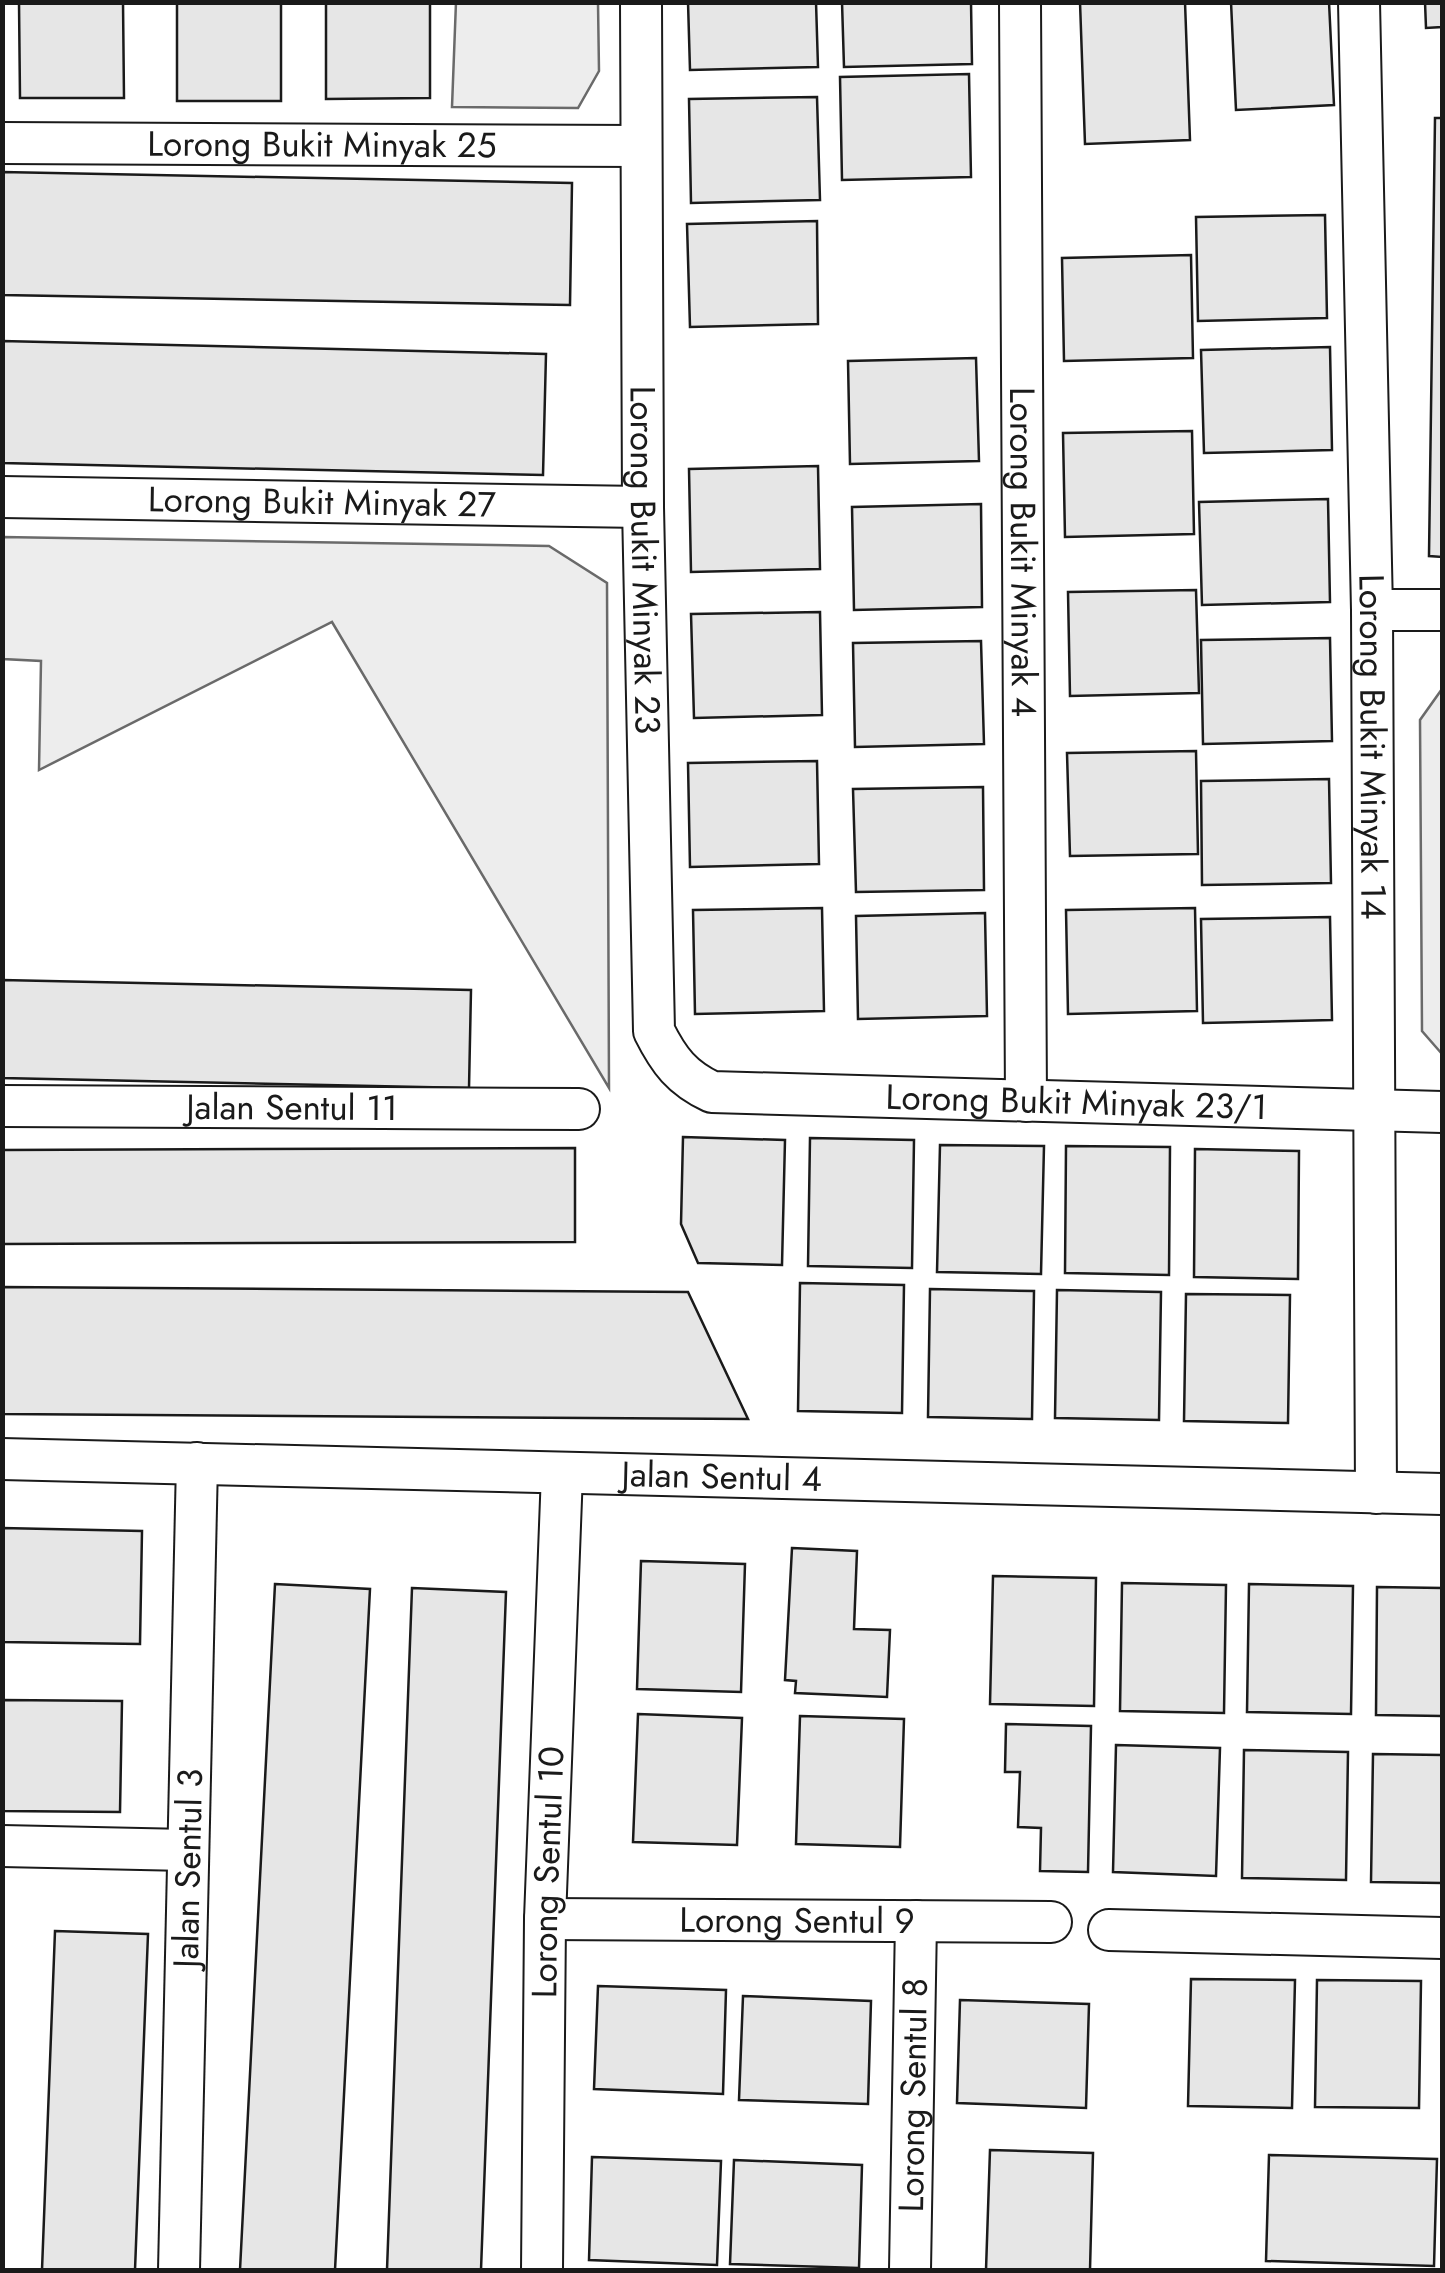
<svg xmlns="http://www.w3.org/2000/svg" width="1445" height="2273" font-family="Jost,sans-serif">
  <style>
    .built { fill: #ededed; stroke: #6a6a6a; stroke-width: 2.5 }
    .building { fill: #e6e6e6; stroke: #1a1a1a; stroke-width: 2.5 }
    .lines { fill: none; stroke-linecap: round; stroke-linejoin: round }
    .minor-casing { stroke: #1a1a1a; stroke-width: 44 }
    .minor { stroke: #fff; stroke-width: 40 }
    .labels { text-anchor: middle; stroke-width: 8; stroke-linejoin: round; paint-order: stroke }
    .street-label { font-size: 35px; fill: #1a1a1a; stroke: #fff }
  </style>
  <rect width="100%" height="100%" fill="#fff"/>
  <!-- built -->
  <g class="built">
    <path d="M 456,2 L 598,3 L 599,71 L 578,108 L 452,107 Z"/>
    <path d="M 3,537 L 549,546 L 607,583 L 609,1088 L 332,622 L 39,770 L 41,661 L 3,659 Z"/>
    <path d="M 1442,689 L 1442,1054 L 1422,1031 L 1420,720 Z"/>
  </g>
  <!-- building -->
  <g class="building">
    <path d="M 19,2 L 123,2 L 124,98 L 20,98 Z"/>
    <rect x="177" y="2" width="104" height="99"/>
    <path d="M 326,2 L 430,2 L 430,98 L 326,99 Z"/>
    <path d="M 688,2 L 816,2 L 818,67 L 690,70 Z"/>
    <path d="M 842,2 L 971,2 L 972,64 L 844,67 Z"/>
    <path d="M 1080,2 L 1185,2 L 1190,140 L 1085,144 Z"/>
    <path d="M 1231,2 L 1329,2 L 1334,105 L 1236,110 Z"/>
    <path d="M 1425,2 L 1442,2 L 1442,27 L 1426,28 Z"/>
    <path d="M 969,74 L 971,177 L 842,180 L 840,77 Z"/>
    <path d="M 817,97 L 820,200 L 691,203 L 689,99 Z"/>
    <path d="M 1435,118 L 1442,118 L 1442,557 L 1429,556 Z"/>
    <path d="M 2,172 L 572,183 L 570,305 L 2,295 Z"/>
    <path d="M 1325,215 L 1327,318 L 1198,321 L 1196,217 Z"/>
    <path d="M 817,221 L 818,324 L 690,327 L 687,224 Z"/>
    <path d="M 1191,255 L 1193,358 L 1064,361 L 1062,258 Z"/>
    <path d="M 2,341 L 546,354 L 543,475 L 2,463 Z"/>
    <path d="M 1330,347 L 1332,450 L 1204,453 L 1201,350 Z"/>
    <path d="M 976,358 L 979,461 L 850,464 L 848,361 Z"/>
    <path d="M 1192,431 L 1194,534 L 1065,537 L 1063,433 Z"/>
    <path d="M 818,466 L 820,569 L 691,572 L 689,469 Z"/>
    <path d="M 1328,499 L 1330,602 L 1202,605 L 1199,502 Z"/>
    <path d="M 981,504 L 982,607 L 854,610 L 852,507 Z"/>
    <path d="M 1196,590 L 1199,693 L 1070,696 L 1068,592 Z"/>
    <path d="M 820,612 L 822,715 L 694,718 L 691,614 Z"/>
    <path d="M 1330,638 L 1332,741 L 1203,744 L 1201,640 Z"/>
    <path d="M 981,641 L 984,744 L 855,747 L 853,643 Z"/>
    <path d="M 1196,751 L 1198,854 L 1070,856 L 1067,753 Z"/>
    <path d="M 817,761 L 819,864 L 690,867 L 688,763 Z"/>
    <path d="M 1329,779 L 1331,883 L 1202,885 L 1201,781 Z"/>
    <path d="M 983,787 L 984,890 L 856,892 L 853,789 Z"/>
    <path d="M 822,908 L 824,1011 L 695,1014 L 693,910 Z"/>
    <path d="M 1195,908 L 1197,1011 L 1068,1014 L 1066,910 Z"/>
    <path d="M 985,913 L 987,1016 L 858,1019 L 856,916 Z"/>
    <path d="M 1330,917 L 1332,1020 L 1203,1023 L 1201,919 Z"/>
    <path d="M 2,980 L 471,990 L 469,1088 L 2,1078 Z"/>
    <path d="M 683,1137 L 785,1140 L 782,1265 L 698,1263 L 681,1224 Z"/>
    <path d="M 810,1138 L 914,1140 L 912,1268 L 808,1266 Z"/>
    <path d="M 940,1145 L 1044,1146 L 1041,1274 L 937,1272 Z"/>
    <path d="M 1066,1146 L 1170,1147 L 1169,1275 L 1065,1273 Z"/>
    <path d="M 575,1148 L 575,1242 L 2,1244 L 2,1150 Z"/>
    <path d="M 1195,1149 L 1299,1151 L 1298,1279 L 1194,1277 Z"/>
    <path d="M 800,1283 L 904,1285 L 902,1413 L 798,1411 Z"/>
    <path d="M 2,1287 L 688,1292 L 748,1419 L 2,1414 Z"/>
    <path d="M 930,1289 L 1034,1291 L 1032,1419 L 928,1417 Z"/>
    <path d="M 1057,1290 L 1161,1292 L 1159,1420 L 1055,1418 Z"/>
    <path d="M 1186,1294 L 1290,1295 L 1288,1423 L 1184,1421 Z"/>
    <path d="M 2,1528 L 142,1531 L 140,1644 L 2,1642 Z"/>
    <path d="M 792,1548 L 857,1551 L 854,1629 L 890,1630 L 887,1697 L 795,1693 L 796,1681 L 785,1680 Z"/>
    <path d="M 641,1561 L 745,1564 L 741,1692 L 637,1689 Z"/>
    <path d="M 993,1576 L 1096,1578 L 1094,1706 L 990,1704 Z"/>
    <path d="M 1122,1583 L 1226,1585 L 1224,1713 L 1120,1711 Z"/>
    <path d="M 275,1584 L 370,1589 L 335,2270 L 240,2270 Z"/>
    <path d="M 1249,1584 L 1353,1586 L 1351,1714 L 1247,1712 Z"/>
    <path d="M 1377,1587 L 1442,1588 L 1442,1716 L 1376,1715 Z"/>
    <path d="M 412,1588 L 506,1592 L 481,2270 L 387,2270 Z"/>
    <path d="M 2,1700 L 122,1701 L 120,1812 L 2,1811 Z"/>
    <path d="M 638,1714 L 742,1718 L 737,1845 L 633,1842 Z"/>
    <path d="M 800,1716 L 904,1719 L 900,1847 L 796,1844 Z"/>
    <path d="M 1006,1724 L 1091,1726 L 1088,1872 L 1040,1871 L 1041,1828 L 1018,1827 L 1020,1772 L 1005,1772 Z"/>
    <path d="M 1116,1745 L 1220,1748 L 1216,1876 L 1113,1872 Z"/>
    <path d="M 1244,1750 L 1348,1752 L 1346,1880 L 1242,1878 Z"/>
    <path d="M 1373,1754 L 1442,1755 L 1442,1883 L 1371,1882 Z"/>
    <path d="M 55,1931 L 148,1934 L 135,2270 L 42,2270 Z"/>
    <path d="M 1191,1979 L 1295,1980 L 1292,2108 L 1188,2106 Z"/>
    <path d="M 1317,1980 L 1421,1981 L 1419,2108 L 1315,2107 Z"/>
    <path d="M 598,1986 L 726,1990 L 723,2094 L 594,2089 Z"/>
    <path d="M 743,1996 L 871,2001 L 868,2104 L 739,2100 Z"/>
    <path d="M 960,2000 L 1089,2004 L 1086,2108 L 957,2103 Z"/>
    <path d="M 990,2150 L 1093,2153 L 1090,2270 L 986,2270 Z"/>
    <path d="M 1269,2155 L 1437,2159 L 1434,2266 L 1266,2261 Z"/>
    <path d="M 592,2157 L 721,2161 L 717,2265 L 589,2260 Z"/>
    <path d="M 734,2160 L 862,2165 L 859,2268 L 730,2264 Z"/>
  </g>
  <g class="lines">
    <defs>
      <g id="minor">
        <path id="s1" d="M 641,2 L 643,507 L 654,1031 C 669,1061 682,1078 712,1092 L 1442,1112"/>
        <path id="s2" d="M 1020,2 L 1026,1101"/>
        <path id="s3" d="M 1359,2 L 1372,610 L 1376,1493"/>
        <path id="s4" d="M 2,143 L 641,146"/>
        <path id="s5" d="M 2,497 L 643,507"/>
        <path d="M 1372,610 L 1442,610"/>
        <path id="s6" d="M 2,1106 L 579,1109"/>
        <path id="s7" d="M 2,1459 L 1442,1494"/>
        <path d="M 2,1846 L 187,1850"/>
        <path id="s8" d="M 545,1919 L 1051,1922"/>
        <path d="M 1109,1930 L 1442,1938"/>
        <path id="s9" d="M 179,2270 L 197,1463"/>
        <path id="s10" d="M 542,2270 L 545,1919 L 562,1473"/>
        <path id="s11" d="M 910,2270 L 916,1921"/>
      </g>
    </defs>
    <!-- minor casing -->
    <use href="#minor" class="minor-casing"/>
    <!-- minor -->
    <use href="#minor" class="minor"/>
  </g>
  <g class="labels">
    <!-- street labels -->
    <g class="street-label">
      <text dy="12" stroke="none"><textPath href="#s4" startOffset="320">Lorong Bukit Minyak 25</textPath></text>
      <text dy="12" stroke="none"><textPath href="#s5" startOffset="320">Lorong Bukit Minyak 27</textPath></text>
      <text dy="12" stroke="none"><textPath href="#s2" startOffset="550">Lorong Bukit Minyak 4</textPath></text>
      <text dy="12" stroke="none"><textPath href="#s1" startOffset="558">Lorong Bukit Minyak 23</textPath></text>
      <text dy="12" stroke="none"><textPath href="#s3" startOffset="745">Lorong Bukit Minyak 14</textPath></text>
      <text dy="12" stroke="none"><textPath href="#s1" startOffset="1480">Lorong Bukit Minyak 23/1</textPath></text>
      <text dy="12" stroke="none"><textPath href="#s6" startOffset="290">Jalan Sentul 11</textPath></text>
      <text dy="12" stroke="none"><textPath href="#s7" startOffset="720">Jalan Sentul 4</textPath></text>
      <text dy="12" stroke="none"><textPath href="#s9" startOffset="402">Jalan Sentul 3</textPath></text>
      <text dy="12" stroke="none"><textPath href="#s10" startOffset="398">Lorong Sentul 10</textPath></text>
      <text dy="12" stroke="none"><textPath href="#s8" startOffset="252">Lorong Sentul 9</textPath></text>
      <text dy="12" stroke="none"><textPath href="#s11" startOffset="175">Lorong Sentul 8</textPath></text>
    </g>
  </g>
  <!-- border -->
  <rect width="1445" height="2273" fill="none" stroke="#1a1a1a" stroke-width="10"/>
</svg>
